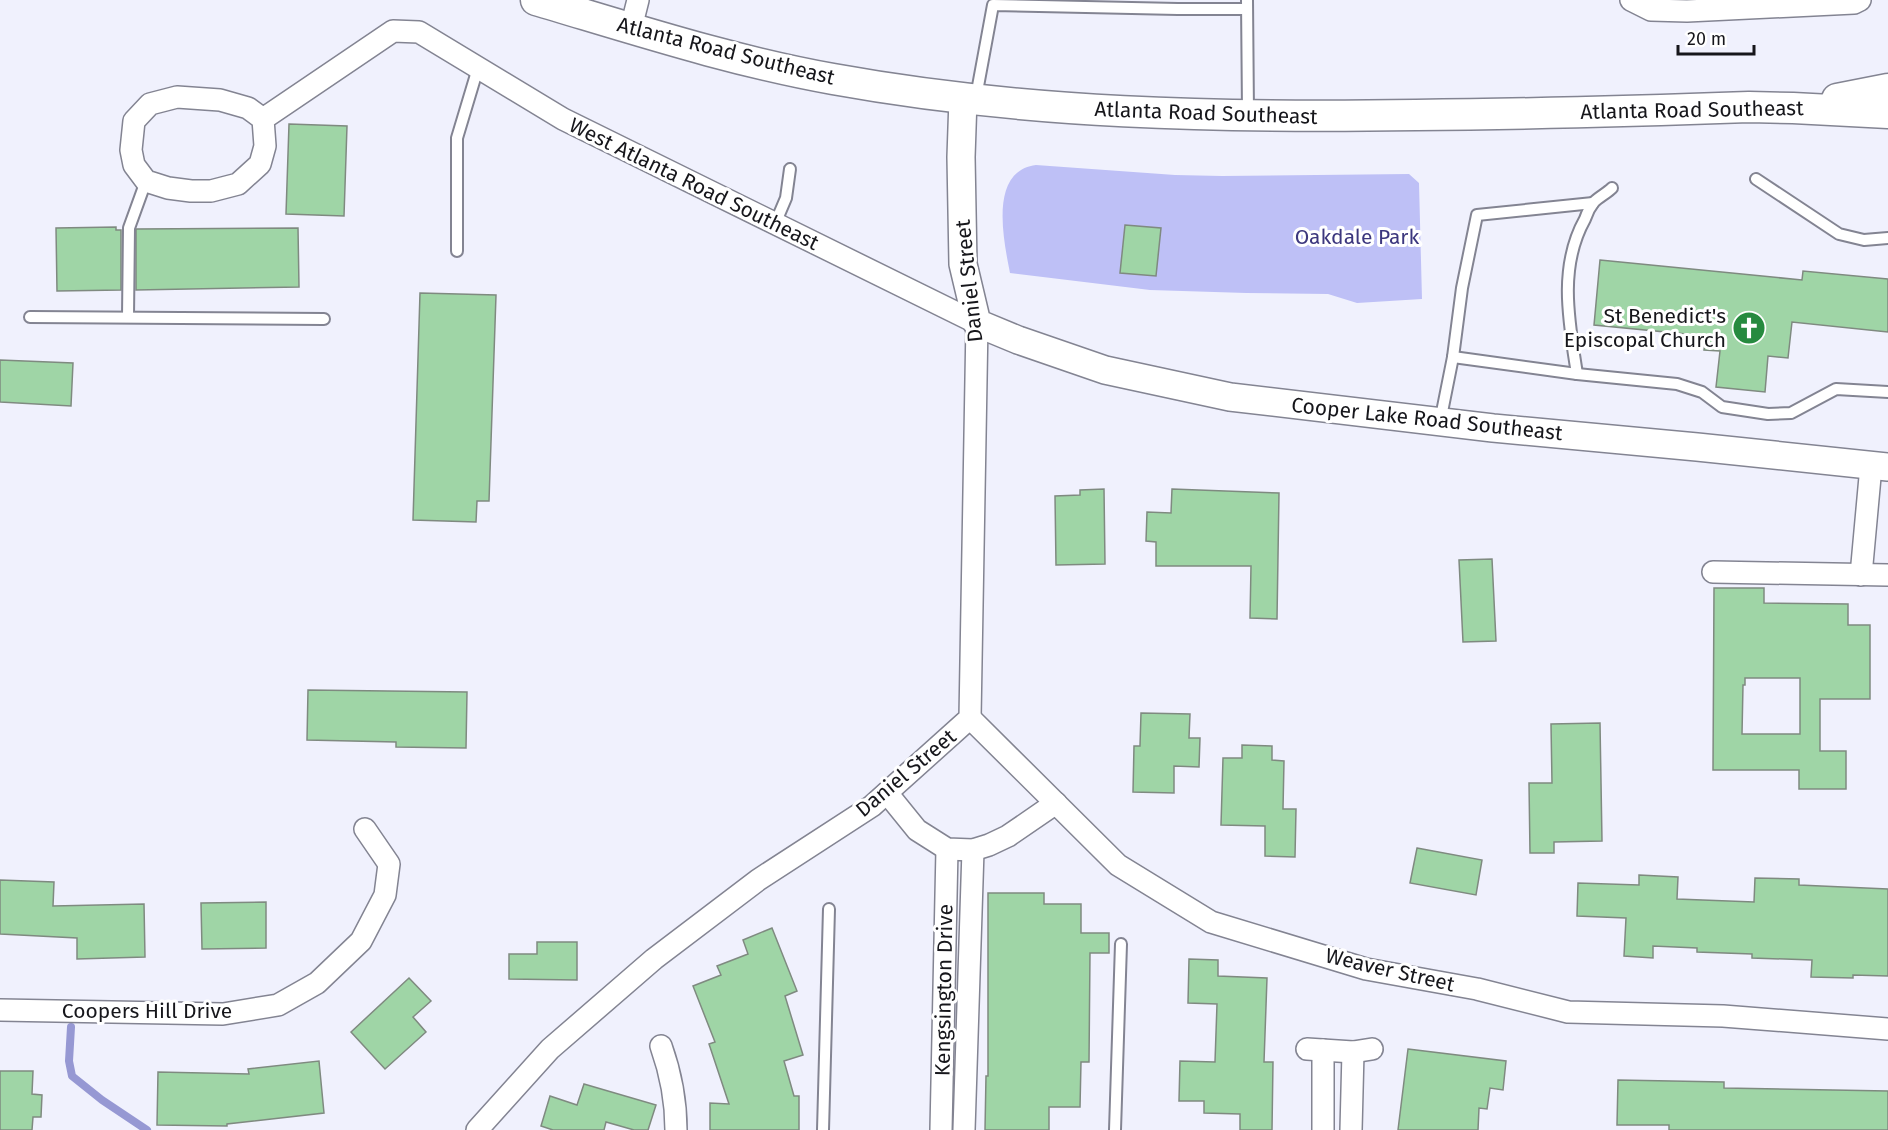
<svg xmlns="http://www.w3.org/2000/svg" width="1888" height="1130" font-family="'Fira Sans',sans-serif">
  <style>
    .green { fill: #bec0f6 }
    .lines { fill: none; stroke-linecap: round; stroke-linejoin: round }
    .stream { stroke: #9698d3; stroke-width: 8 }
    .building { fill: #9fd5a6; stroke: #7f8a80; stroke-width: 1.5; fill-rule: evenodd }
    .service-casing { stroke: #838492; stroke-width: 14 }
    .minor-casing { stroke: #838492; stroke-width: 24 }
    .tertiary-casing { stroke: #838492; stroke-width: 30 }
    .secondary-casing { stroke: #838492; stroke-width: 33 }
    .service { stroke: #fff; stroke-width: 10 }
    .minor { stroke: #fff; stroke-width: 21 }
    .tertiary { stroke: #fff; stroke-width: 27 }
    .secondary { stroke: #fff; stroke-width: 30 }
    .labels { text-anchor: middle; stroke-width: 6; stroke-linejoin: round; paint-order: stroke }
    .street-label { font-size: 21px; fill: #16161b; stroke: #fff }
    .park-label { font-size: 21px; fill: #3c377e; stroke: #fff }
    .poi-label { font-size: 21px; fill: #16161b; stroke: #fff; text-anchor: end }
  </style>
  <rect width="100%" height="100%" fill="#f0f1fd"/>
  <!-- green -->
  <path class="green" d="M 1036,165 L 1175,175 L 1222,176 L 1409,174 L 1419,183 L 1422,299 L 1357,303 L 1328,294 L 1246,293 L 1150,290 L 1010,273 C 1004,242 988,171 1036,165 Z"/>
  <g class="lines">
    <!-- stream -->
    <path class="stream" d="M 71,1027 L 69,1061 L 72,1076 L 102,1100 L 147,1130"/>
  </g>
  <!-- building -->
  <g class="building">
    <path d="M 289,124 L 347,126 L 344,216 L 286,214 Z"/>
    <path d="M 1125,225 L 1161,228 L 1156,276 L 1120,273 Z"/>
    <path d="M 116,227 L 116,230 L 121,230 L 121,290 L 57,291 L 56,228 Z"/>
    <path d="M 298,228 L 299,287 L 136,290 L 136,229 Z"/>
    <path d="M 1600,260 L 1802,280 L 1803,271 L 1888,279 L 1888,332 L 1792,322 L 1788,358 L 1768,356 L 1765,392 L 1716,387 L 1720,351 L 1704,350 L 1706,336 L 1594,325 Z"/>
    <path d="M 420,293 L 496,295 L 489,501 L 477,501 L 476,522 L 413,520 Z"/>
    <path d="M 0,360 L 73,363 L 71,406 L 0,402 Z"/>
    <path d="M 1104,489 L 1105,564 L 1056,565 L 1055,496 L 1080,495 L 1080,490 Z"/>
    <path d="M 1172,489 L 1279,493 L 1277,619 L 1250,618 L 1251,566 L 1156,566 L 1156,542 L 1146,541 L 1147,512 L 1171,513 Z"/>
    <path d="M 1492,559 L 1496,641 L 1463,642 L 1459,560 Z"/>
    <path d="M 1714,588 L 1764,588 L 1764,603 L 1848,604 L 1848,625 L 1870,625 L 1870,699 L 1820,699 L 1820,751 L 1846,751 L 1846,789 L 1799,789 L 1799,770 L 1713,770 ZM 1745,678 L 1800,678 L 1800,734 L 1742,734 L 1743,685 L 1745,685 Z"/>
    <path d="M 308,690 L 467,692 L 466,748 L 396,747 L 396,742 L 307,740 Z"/>
    <path d="M 1141,713 L 1190,714 L 1189,738 L 1200,738 L 1199,767 L 1174,766 L 1174,793 L 1133,792 L 1134,746 L 1140,746 Z"/>
    <path d="M 1600,723 L 1602,841 L 1554,842 L 1554,853 L 1530,853 L 1529,783 L 1552,783 L 1551,724 Z"/>
    <path d="M 1242,745 L 1272,746 L 1272,760 L 1284,761 L 1283,809 L 1296,809 L 1295,857 L 1265,856 L 1265,826 L 1221,825 L 1223,758 L 1242,758 Z"/>
    <path d="M 1417,848 L 1482,860 L 1476,895 L 1410,883 Z"/>
    <path d="M 1639,875 L 1678,877 L 1677,899 L 1754,902 L 1755,878 L 1799,879 L 1799,885 L 1888,889 L 1888,976 L 1853,975 L 1853,978 L 1811,977 L 1812,960 L 1752,958 L 1752,954 L 1697,952 L 1697,948 L 1653,946 L 1653,958 L 1624,956 L 1626,918 L 1577,916 L 1578,883 L 1639,885 Z"/>
    <path d="M 0,880 L 54,882 L 53,906 L 144,904 L 145,957 L 77,959 L 77,938 L 0,934 Z"/>
    <path d="M 988,893 L 1044,893 L 1044,904 L 1081,904 L 1081,933 L 1109,933 L 1109,953 L 1090,953 L 1089,1062 L 1081,1062 L 1080,1107 L 1049,1107 L 1049,1130 L 985,1130 L 986,1076 L 988,1076 Z"/>
    <path d="M 266,902 L 266,948 L 202,949 L 201,903 Z"/>
    <path d="M 772,928 L 797,991 L 785,996 L 803,1055 L 784,1061 L 794,1096 L 799,1096 L 799,1130 L 710,1130 L 710,1103 L 729,1104 L 709,1044 L 715,1042 L 693,986 L 721,975 L 717,966 L 748,954 L 743,940 Z"/>
    <path d="M 537,942 L 577,942 L 577,980 L 509,979 L 509,954 L 537,954 Z"/>
    <path d="M 1189,959 L 1218,960 L 1218,976 L 1267,978 L 1264,1062 L 1273,1062 L 1272,1130 L 1240,1130 L 1240,1114 L 1204,1113 L 1204,1101 L 1179,1101 L 1180,1061 L 1215,1062 L 1217,1004 L 1188,1003 Z"/>
    <path d="M 409,978 L 431,1001 L 413,1017 L 426,1032 L 385,1069 L 351,1032 Z"/>
    <path d="M 1408,1049 L 1506,1061 L 1503,1090 L 1490,1088 L 1487,1109 L 1479,1108 L 1478,1130 L 1398,1130 Z"/>
    <path d="M 319,1061 L 324,1113 L 227,1124 L 227,1126 L 157,1125 L 158,1072 L 249,1074 L 248,1069 Z"/>
    <path d="M 0,1071 L 33,1071 L 32,1094 L 42,1095 L 41,1117 L 33,1117 L 32,1130 L 0,1130 Z"/>
    <path d="M 1618,1080 L 1724,1082 L 1724,1088 L 1888,1091 L 1888,1130 L 1669,1130 L 1669,1125 L 1617,1125 Z"/>
    <path d="M 584,1084 L 656,1105 L 648,1130 L 634,1130 L 606,1122 L 604,1130 L 553,1130 L 541,1126 L 550,1096 L 577,1105 Z"/>
  </g>
  <g class="lines">
    <defs>
      <g id="service">
        <path d="M 1247,0 L 1248,112"/>
        <path d="M 976,97 L 993,5 L 1178,9 L 1247,9"/>
        <path d="M 1756,179 L 1839,234 L 1864,240 L 1888,238"/>
        <path d="M 775,224 L 786,198 L 790,169"/>
        <path d="M 457,251 L 457,138 L 478,68"/>
        <path d="M 30,317 L 324,319"/>
        <path d="M 128,317 L 129,228 L 146,181"/>
        <path d="M 1453,357 L 1577,374 L 1677,384 L 1702,392 L 1722,407 L 1768,414 L 1791,413 L 1836,389 L 1888,392"/>
        <path d="M 1577,374 C 1569,322 1558,267 1585,219 C 1587,213 1590,207 1594,202 C 1599,197 1607,193 1612,188"/>
        <path d="M 1440,422 L 1453,357 L 1462,288 L 1477,215 L 1593,203"/>
        <path d="M 823,1130 L 829,909"/>
        <path d="M 1115,1130 L 1121,944"/>
      </g>
      <g id="minor">
        <path d="M 1631,0 L 1651,10 L 1687,11 L 1854,3 L 1860,0"/>
        <path d="M 631,28 L 638,0"/>
        <path d="M 263,119 L 265,146 L 260,164 L 238,184 L 211,191 L 191,191 L 168,188 L 146,181 L 134,165 L 131,150 L 134,121 L 150,104 L 177,97 L 220,100 L 248,108 L 263,119 L 393,31 L 419,32 L 563,119 L 977,323 L 970,718 L 872,806 L 758,880 L 654,959 L 550,1049 L 477,1130"/>
        <path d="M 1713,572 L 1888,575"/>
        <path d="M 1861,575 L 1871,466"/>
        <path d="M 970,718 L 1118,865 L 1211,922 L 1366,969 L 1477,989 L 1568,1012 L 1723,1016 L 1888,1029"/>
        <path d="M 887,793 L 917,830 L 947,849 L 973,850 L 989,845 L 1008,836 L 1056,803"/>
        <path d="M 0,1010 L 223,1014 L 278,1005 L 317,983 L 361,941 L 385,895 L 389,864 L 365,829"/>
        <path d="M 661,1046 C 671,1074 676,1100 676,1130"/>
        <path d="M 1307,1049 L 1353,1052 L 1372,1049"/>
        <path d="M 1323,1050 L 1323,1130"/>
        <path d="M 941,1130 L 947,849"/>
        <path d="M 964,1130 L 973,850"/>
        <path d="M 1351,1130 L 1353,1052"/>
      </g>
      <path id="tertiary" d="M 963,99 L 961,157 L 963,264 L 977,323 L 1018,340 L 1105,370 L 1230,397 L 1493,428 L 1697,447 L 1888,467"/>
      <g id="secondary">
        <path d="M 536,0 C 634,29 732,61 833,79 C 1026,114 1221,118 1416,115 C 1527,114 1638,111 1749,107 L 1793,108 L 1888,113"/>
        <path d="M 1837,99 L 1888,89"/>
      </g>
    </defs>
    <!-- service casing -->
    <use href="#service" class="service-casing"/>
    <!-- minor casing -->
    <use href="#minor" class="minor-casing"/>
    <!-- tertiary casing -->
    <use href="#tertiary" class="tertiary-casing"/>
    <!-- secondary casing -->
    <use href="#secondary" class="secondary-casing"/>
    <!-- service -->
    <use href="#service" class="service"/>
    <!-- minor -->
    <use href="#minor" class="minor"/>
    <!-- tertiary -->
    <use href="#tertiary" class="tertiary"/>
    <!-- secondary -->
    <use href="#secondary" class="secondary"/>
  </g>
  <!-- icons -->
  <defs>
    <symbol id="church-disc" viewBox="-11 -11 22 22"><circle r="9.5" fill="#268a3f" stroke="#fff"/><path d="M-1.2-6h2.4v3.5h3.3v2.4h-3.3V6h-2.4V-.1h-3.3v-2.4h3.3Z" fill="#fff"/></symbol>
  </defs>
  <g fill-rule="evenodd">
    <use href="#church-disc" x="1730" y="309" width="38" height="38"/>
  </g>
  <g class="labels">
    <!-- street labels -->
    <g class="street-label">
      <text transform="translate(726 51) rotate(14)" y="7">Atlanta Road Southeast</text>
      <text transform="translate(1692 110) rotate(-1)" y="7">Atlanta Road Southeast</text>
      <text transform="translate(1206 113) rotate(2)" y="7">Atlanta Road Southeast</text>
      <text transform="translate(694 184) rotate(26)" y="7">West Atlanta Road Southeast</text>
      <text transform="translate(969 281) rotate(-96)" y="7">Daniel Street</text>
      <text transform="translate(1427 419) rotate(6)" y="7">Cooper Lake Road Southeast</text>
      <text transform="translate(906 773) rotate(-40)" y="7">Daniel Street</text>
      <text transform="translate(1390 970) rotate(13)" y="7">Weaver Street</text>
      <text transform="translate(944 990) rotate(-89)" y="7">Kengsington Drive</text>
      <text x="147" y="1018">Coopers Hill Drive</text>
    </g>
    <!-- park labels -->
    <g class="park-label">
      <text x="1357" y="244">Oakdale Park</text>
    </g>
    <!-- poi labels -->
    <g class="poi-label">
      <text x="1726" y="323">St Benedict's<tspan x="1726" dy="24">Episcopal Church</tspan></text>
    </g>
  </g>
  <!-- scale -->
  <path d="M1678 45v9h76v-9" fill="none" stroke="#16161b" stroke-width="3"/>
  <text x="1687" y="45" font-size="18" fill="#16161b" stroke="#ffffff" stroke-width="4.5" paint-order="stroke">20 m</text>
</svg>
